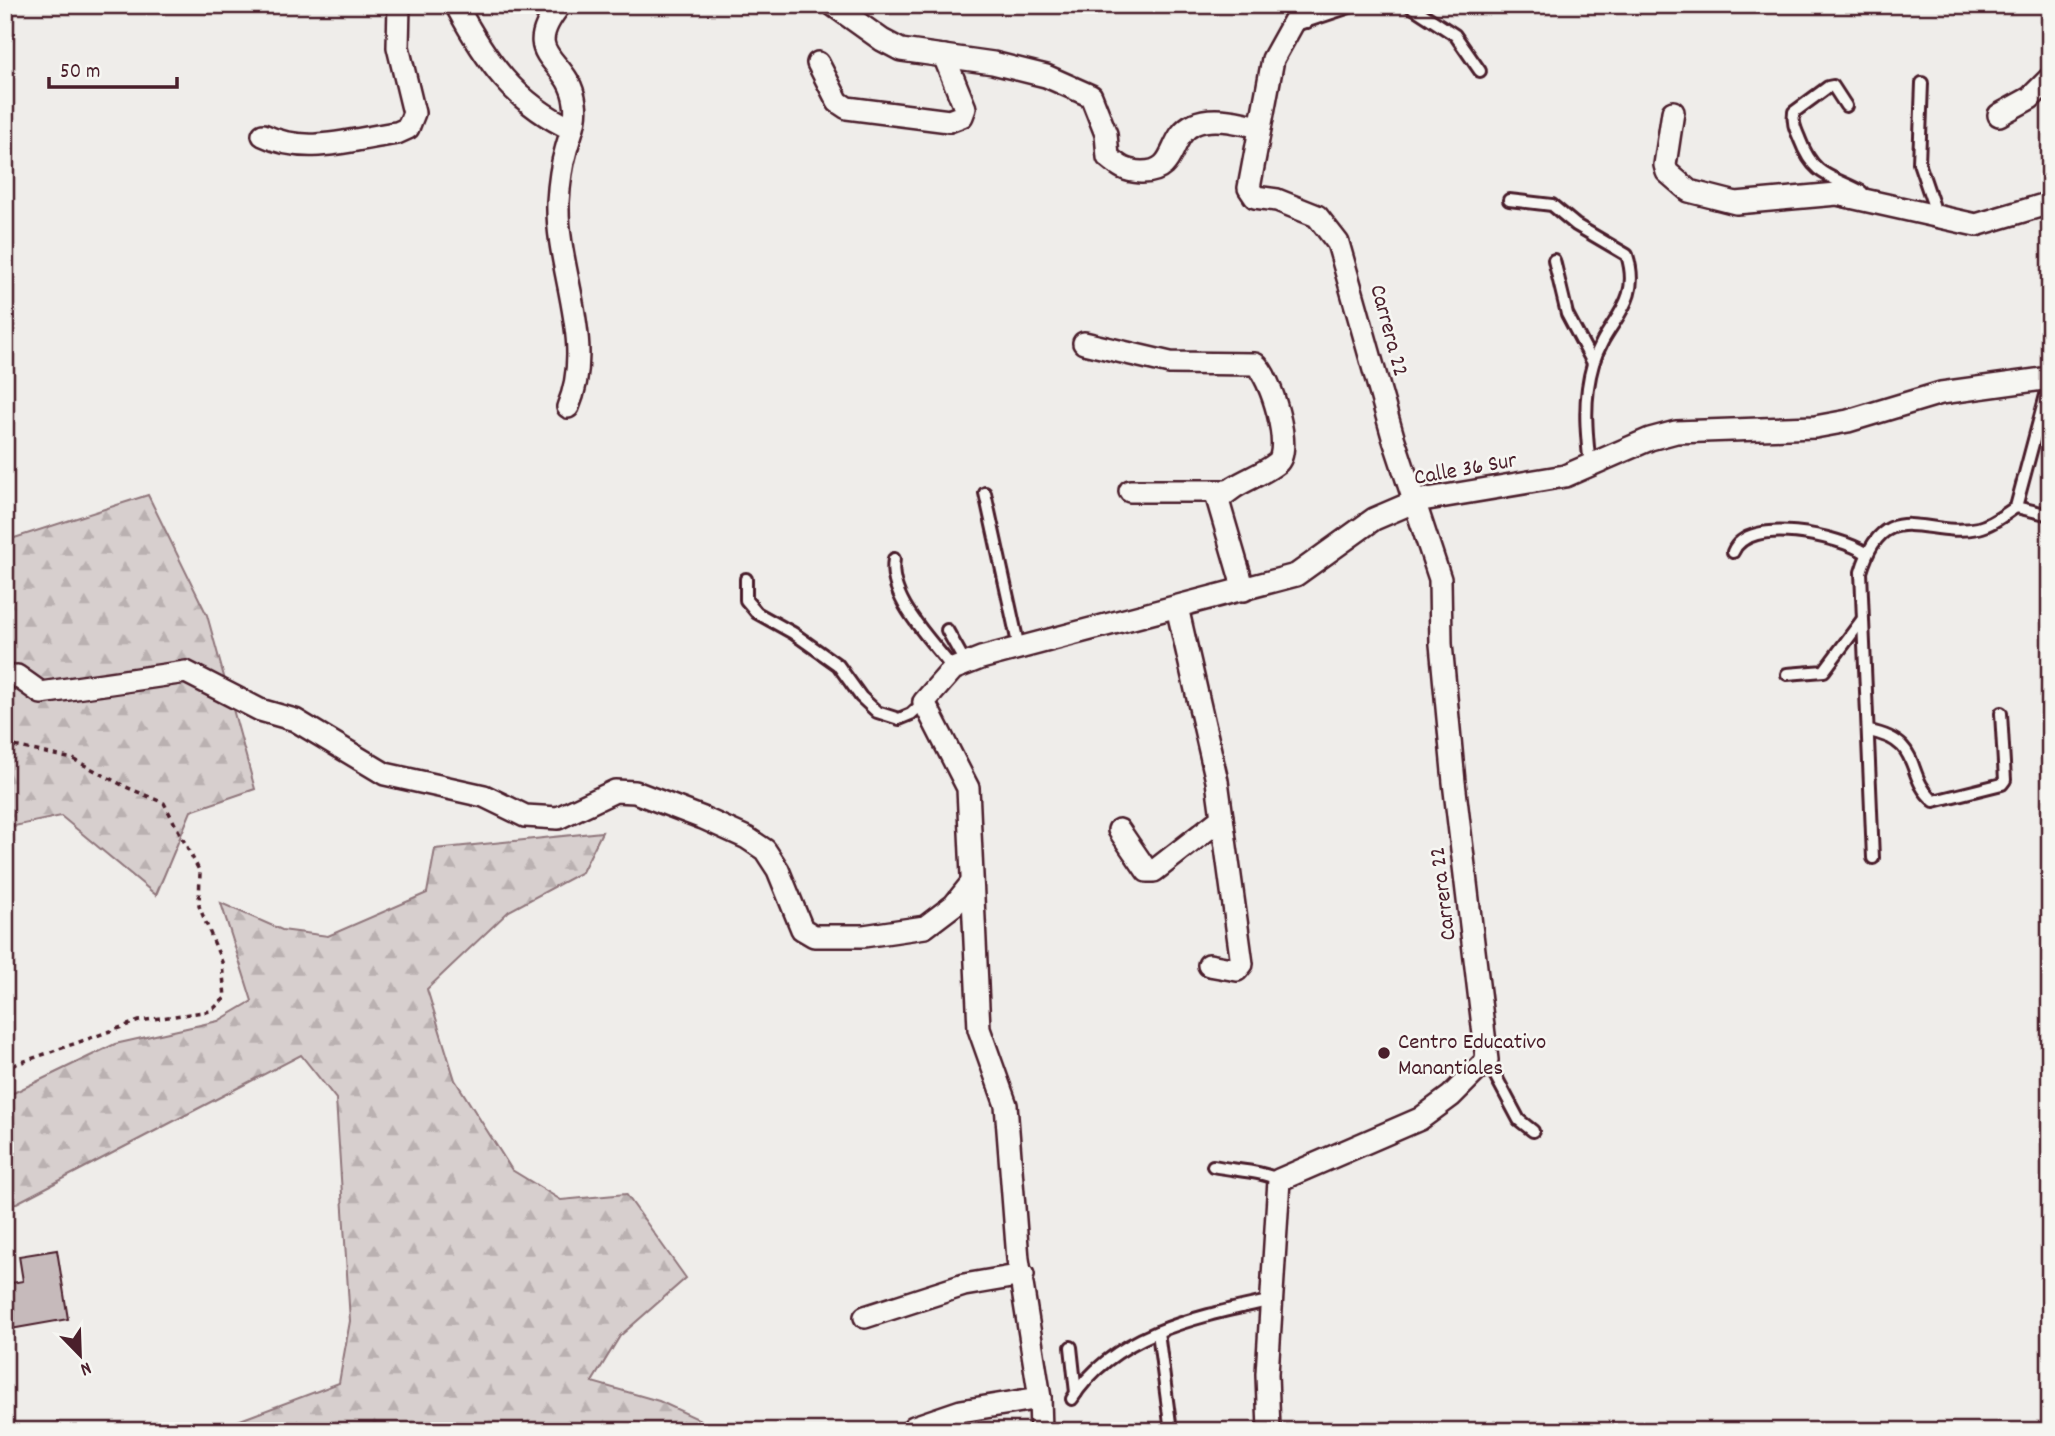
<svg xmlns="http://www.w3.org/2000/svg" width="2055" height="1436" font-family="Dekko,sans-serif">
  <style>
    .forest { fill: url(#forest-firs); stroke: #90777c; stroke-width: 2 }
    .building { fill: #c6babb; stroke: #4a1f2b; stroke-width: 2 }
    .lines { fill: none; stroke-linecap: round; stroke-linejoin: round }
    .service-casing { stroke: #4a1f2b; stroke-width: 16 }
    .minor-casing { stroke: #4a1f2b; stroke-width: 26 }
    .path { stroke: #4a1f2b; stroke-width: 3.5; stroke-dasharray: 5 5; stroke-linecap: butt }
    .service { stroke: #f6f6f2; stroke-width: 10 }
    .minor { stroke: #f6f6f2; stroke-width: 21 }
    .poi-dot { fill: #4a1f2b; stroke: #f6f6f2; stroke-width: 2.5 }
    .labels { text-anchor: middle; stroke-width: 5; stroke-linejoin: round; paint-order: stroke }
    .street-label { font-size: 23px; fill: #4a1f2b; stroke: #f6f6f2 }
    .poi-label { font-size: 23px; fill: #4a1f2b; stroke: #f6f6f2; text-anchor: start }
  </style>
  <defs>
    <pattern id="forest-firs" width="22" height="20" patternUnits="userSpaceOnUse" patternTransform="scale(1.75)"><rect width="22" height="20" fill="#d7cfce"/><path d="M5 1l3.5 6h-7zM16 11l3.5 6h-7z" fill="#bab1b1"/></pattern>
  </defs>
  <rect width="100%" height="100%" fill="#efedea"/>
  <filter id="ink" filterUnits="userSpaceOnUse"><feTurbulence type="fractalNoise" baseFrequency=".0143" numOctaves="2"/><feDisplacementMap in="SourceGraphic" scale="14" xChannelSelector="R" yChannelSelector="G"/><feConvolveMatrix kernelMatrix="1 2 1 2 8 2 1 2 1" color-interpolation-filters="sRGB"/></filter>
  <g filter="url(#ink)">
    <!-- forest -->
    <g class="forest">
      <path d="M 148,495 L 207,615 L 255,789 L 191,811 L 156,895 L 61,816 L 5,828 L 5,541 Z"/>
      <path d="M 602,832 L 582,872 L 509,911 L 427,989 L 455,1080 L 512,1170 L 561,1200 L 626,1194 L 686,1278 L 620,1336 L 592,1382 L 659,1401 L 707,1423 L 706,1431 L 211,1431 L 339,1383 L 350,1321 L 336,1099 L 301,1055 L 5,1209 L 5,1097 L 115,1044 L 218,1021 L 252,1001 L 221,903 L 282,930 L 328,936 L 427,893 L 435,849 Z"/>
    </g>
    <!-- building -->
    <path class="building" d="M 57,1250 L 68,1319 L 5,1330 L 5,1284 L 23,1281 L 19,1256 Z"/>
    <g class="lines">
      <defs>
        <g id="service">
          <path d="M 1409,5 L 1455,35 L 1480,71"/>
          <path d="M 1307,22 L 1314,5"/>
          <path d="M 1293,26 L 1356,5"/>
          <path d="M 1922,83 L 1919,163 L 1937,216"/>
          <path d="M 1846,106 L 1833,86 L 1828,87 L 1794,112 C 1792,123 1796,130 1800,140 C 1814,177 1830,175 1862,192"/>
          <path d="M 1509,200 L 1552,205 L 1576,225 L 1627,255 C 1643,306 1606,319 1593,364 C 1583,398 1586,431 1590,466"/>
          <path d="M 1554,260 L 1567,314 L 1593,363"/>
          <path d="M 985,493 L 1019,648"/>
          <path d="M 2016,507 L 2050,380"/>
          <path d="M 1733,552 C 1748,515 1840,536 1866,553"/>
          <path d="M 894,559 C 887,599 931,639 953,669"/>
          <path d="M 746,579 L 746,600 L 757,613 L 793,633 L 838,665 L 861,697 L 877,712 L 899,719 L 911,714 L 924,702"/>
          <path d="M 947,630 L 966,664"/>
          <path d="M 1787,674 L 1824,671 L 1862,620"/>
          <path d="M 1869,731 C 1925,742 1903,774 1934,801 L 2002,784 L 2005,780 L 2001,713"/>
          <path d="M 1873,858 L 1861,572 C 1884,494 1926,539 1978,528 C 1992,525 2005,514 2016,507 L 2050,515"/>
          <path d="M 1487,1060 L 1519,1120 L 1533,1131"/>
          <path d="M 1213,1166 C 1236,1171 1259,1170 1279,1180"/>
          <path d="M 1158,1332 L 1171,1431"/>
          <path d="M 1071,1347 L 1076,1393"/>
          <path d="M 1072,1399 C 1114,1332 1201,1316 1273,1300"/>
        </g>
        <g id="minor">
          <path d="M 456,5 C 485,59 515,104 572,129"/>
          <path d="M 560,5 C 517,59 569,56 575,103 C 578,119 570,134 566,150 C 561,167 559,185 558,202 C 556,271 596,341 568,407"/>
          <path d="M 833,5 L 882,40 L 901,50 L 993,63 L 1046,76 L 1091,96 L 1106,134 L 1108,157 C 1120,167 1125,171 1141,172 C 1179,173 1167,136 1194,124 C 1213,115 1241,123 1260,127"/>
          <path d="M 818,63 L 838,102 L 847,108 L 949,121 L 962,116 L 965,108 L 944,56"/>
          <path d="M 1673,112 L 1665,165 L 1667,172 L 1689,191 L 1736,203 L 1837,194 L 1976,225 L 2050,203"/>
          <path d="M 1999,115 L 2030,98 L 2050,78"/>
          <path d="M 263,135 C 306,156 352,139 397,133 L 408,128 L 414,113 L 398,47 L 399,5"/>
          <path d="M 1084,343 L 1170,363 L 1255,364 C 1271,376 1293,450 1277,463 C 1258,478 1234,482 1218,501 L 1244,590"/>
          <path d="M 1130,491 L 1226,491"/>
          <path d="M 1177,607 L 1217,781 L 1242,964 L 1237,970 L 1209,965"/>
          <path d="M 17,676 L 41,693 L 186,672 L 260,710 L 295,720 L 385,774 L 484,796 L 525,816 L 558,818 L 615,791 L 635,792 L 703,818 L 747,838 L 765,850 L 778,870 L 802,929 L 814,936 L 864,936 L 925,927 L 954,905 L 970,885"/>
          <path d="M 1119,830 L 1147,871 L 1154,871 L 1222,818"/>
          <path d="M 865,1317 L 964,1285 L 1023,1275"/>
          <path d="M 914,1427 L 961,1411 L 1040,1398"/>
          <path d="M 1041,1431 L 1040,1398 L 1018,1259 L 1006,1105 L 979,1029 L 968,788 L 924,702 L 953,669 L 981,658 L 1296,575 L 1374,519 L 1416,501 L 1565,476 L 1650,439 L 1676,432 L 1815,427 L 1848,421 L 1941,393 L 2050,378"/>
          <path d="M 1269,1431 L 1267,1374 L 1279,1180 L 1420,1119 L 1451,1096 L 1487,1060 L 1454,782 L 1441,644 L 1440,579 L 1393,437 L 1338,243 L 1317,216 L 1277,200 L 1255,197 L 1249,188 L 1273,59 L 1303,5"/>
        </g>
      </defs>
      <!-- service casing -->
      <use href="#service" class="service-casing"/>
      <!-- minor casing -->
      <use href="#minor" class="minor-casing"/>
      <!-- path -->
      <path class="path" d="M 5,744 L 73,759 L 126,787 L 164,803 L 200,872 L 199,906 L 222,962 L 225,998 L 211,1011 L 139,1021 L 5,1068"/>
      <!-- service -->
      <use href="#service" class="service"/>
      <!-- minor -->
      <use href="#minor" class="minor"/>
    </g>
  </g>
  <!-- markers -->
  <circle class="poi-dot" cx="1384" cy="1053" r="7"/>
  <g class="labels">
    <!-- street labels -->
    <g class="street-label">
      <text transform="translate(1391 330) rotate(75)" y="8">Carrera 22</text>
      <text transform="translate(1465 467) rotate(-10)" y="8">Calle 36 Sur</text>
      <text transform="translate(1441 894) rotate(-97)" y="8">Carrera 22</text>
    </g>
    <!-- poi labels -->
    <g class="poi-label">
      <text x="1398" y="1048">Centro Educativo<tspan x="1398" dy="26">Manantiales</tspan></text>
    </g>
  </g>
  <!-- margin -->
  <rect width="2055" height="1436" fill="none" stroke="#f6f6f2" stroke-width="28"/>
  <rect x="14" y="14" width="2027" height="1408" fill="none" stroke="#4a1f2b" stroke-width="2.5" filter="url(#ink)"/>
  <!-- north arrow -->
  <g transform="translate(80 1355) rotate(157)" stroke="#f6f6f2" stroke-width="5" paint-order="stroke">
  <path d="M0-5L12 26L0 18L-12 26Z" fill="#4a1f2b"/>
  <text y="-10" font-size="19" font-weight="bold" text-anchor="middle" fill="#4a1f2b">N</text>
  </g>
  <!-- scale -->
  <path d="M49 77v10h128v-10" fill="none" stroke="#4a1f2b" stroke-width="3.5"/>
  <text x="60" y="77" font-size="21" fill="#4a1f2b" stroke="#f6f6f2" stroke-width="5" paint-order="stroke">50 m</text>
</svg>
